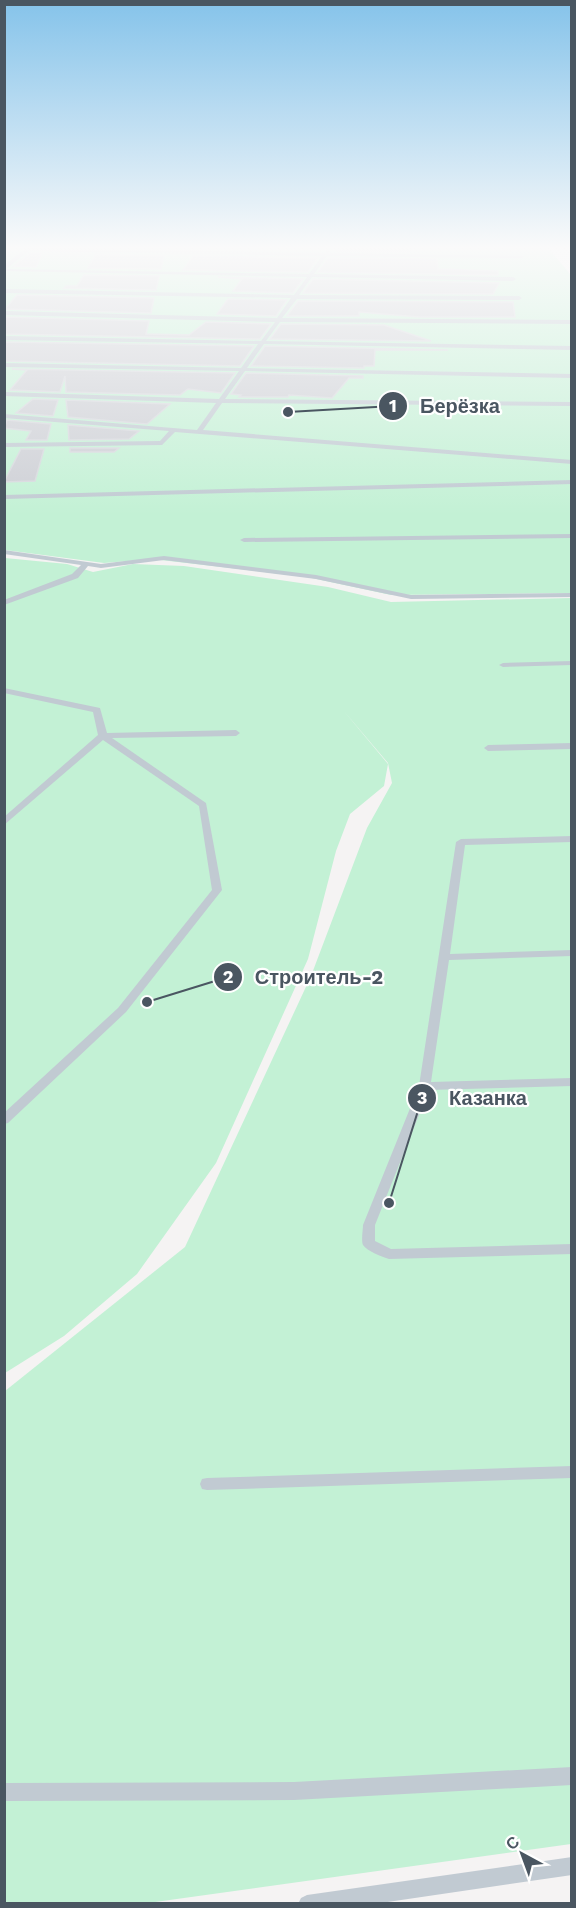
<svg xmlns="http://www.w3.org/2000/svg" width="576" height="1908" font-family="'Work Sans',sans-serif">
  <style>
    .green { fill: #c3f1d5 }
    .building { fill: #cdcfd5; stroke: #d7d9de; stroke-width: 1.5 }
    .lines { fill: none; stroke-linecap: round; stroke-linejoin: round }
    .service { fill: #c1cad2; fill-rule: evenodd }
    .leader { fill: none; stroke: #4a5661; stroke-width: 2 }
    .callout-dot { fill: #4a5661; stroke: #fff; stroke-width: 2 }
    .mark-label { font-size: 18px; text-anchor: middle; font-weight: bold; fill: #fff }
    .callout-label { font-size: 20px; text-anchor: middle; font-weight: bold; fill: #4a5661; stroke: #fff; stroke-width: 4.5; stroke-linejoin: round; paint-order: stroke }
  </style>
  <rect width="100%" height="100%" fill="#f5f3f3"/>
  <!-- green -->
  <g class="green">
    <path d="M 4,248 L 548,248 L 571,275 L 571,593 L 391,595 L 307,577 L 152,559 L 104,563 L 5,550 Z"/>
    <path d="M 5,558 L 67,564 L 93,572 L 133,564 L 184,566 L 328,587 L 391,602 L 571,598 L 571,1844 L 148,1903 L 5,1903 L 5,1391 L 185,1247 L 311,976 L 367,828 L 392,783 L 388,763 L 343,710 L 388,764 L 384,786 L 350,814 L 336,851 L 308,959 L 216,1163 L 137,1274 L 64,1336 L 5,1373 Z"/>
  </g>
  <!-- building -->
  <g class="building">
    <path d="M 340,248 L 411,248 L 409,252 L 338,251 Z"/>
    <path d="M 30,253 L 42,253 L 36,267 L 14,266 Z"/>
    <path d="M 96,254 L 164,256 L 161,269 L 88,268 Z"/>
    <path d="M 193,256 L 318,258 L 308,272 L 183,270 Z"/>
    <path d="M 328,258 L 437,259 L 438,269 L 498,271 L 498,275 L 318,272 Z"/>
    <path d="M 84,275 L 159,276 L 156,290 L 64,288 L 66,286 L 77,286 Z"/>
    <path d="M 218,277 L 303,279 L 293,293 L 233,291 L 242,279 Z"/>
    <path d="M 313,279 L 499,283 L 493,294 L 303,293 Z"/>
    <path d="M 17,295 L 154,298 L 151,313 L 5,309 Z"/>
    <path d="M 228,299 L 287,300 L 276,316 L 217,314 Z"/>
    <path d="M 298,301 L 513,302 L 515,317 L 419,317 L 359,312 L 359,316 L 287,316 Z"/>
    <path d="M 4,317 L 149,321 L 146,334 L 189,335 L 206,322 L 271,324 L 260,339 L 4,334 Z"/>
    <path d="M 281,324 L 384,325 L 431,341 L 270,339 Z"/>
    <path d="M 4,342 L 254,346 L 240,366 L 4,361 Z"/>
    <path d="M 265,346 L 448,350 L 375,350 L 374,366 L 364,366 L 364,368 L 251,366 Z"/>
    <path d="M 12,369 L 235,373 L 221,393 L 188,389 L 180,395 L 66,392 L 65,376 L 60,392 L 10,390 L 27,370 Z"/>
    <path d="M 246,373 L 363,376 L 363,378 L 349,378 L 332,398 L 289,395 L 288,397 L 239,397 L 241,395 L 231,394 Z"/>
    <path d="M 33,399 L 58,400 L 53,416 L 16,413 Z"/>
    <path d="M 66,400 L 170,404 L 147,424 L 68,417 Z"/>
    <path d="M 7,420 L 51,424 L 47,440 L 26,440 L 31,431 L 4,428 Z"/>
    <path d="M 68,425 L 139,431 L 129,439 L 69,440 Z"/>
    <path d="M 70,448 L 119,448 L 114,452 L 70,452 Z"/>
    <path d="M 21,449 L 44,449 L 35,481 L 4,482 Z"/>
  </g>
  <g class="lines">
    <!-- service -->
    <g class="service">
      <path d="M 4,248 L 9,248 L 4,251 Z"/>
      <path d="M 27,248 L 324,253 L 328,250 L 330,251 L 329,253 L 524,256 L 522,258 L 327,256 L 314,274 L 513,277 L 516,279 L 513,281 L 312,277 L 299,295 L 519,296 L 522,298 L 519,300 L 297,299 L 282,318 L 572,320 L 572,324 L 280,322 L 266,341 L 572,346 L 572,350 L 264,344 L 247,368 L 572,374 L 572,378 L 245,371 L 225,399 L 572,402 L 572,406 L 222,403 L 203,430 L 572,460 L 572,464 L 175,432 L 162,445 L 4,447 L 4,443 L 160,441 L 169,431 L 4,418 L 4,414 L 197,430 L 216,403 L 4,396 L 4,392 L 219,399 L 239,371 L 4,367 L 4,363 L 241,368 L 258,344 L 4,340 L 4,336 L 261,341 L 275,322 L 4,315 L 4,311 L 277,318 L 291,298 L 4,293 L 4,289 L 294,295 L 307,277 L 4,271 L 4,265 ZM 29,251 L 322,256 L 309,274 L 6,269 Z"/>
      <path d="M 572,480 L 572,484 L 4,499 L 4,495 Z"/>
      <path d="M 572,534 L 572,538 L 244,542 L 240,540 L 244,538 Z"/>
      <path d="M 4,550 L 101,564 L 164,556 L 316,575 L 411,595 L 572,593 L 572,597 L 411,599 L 316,579 L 164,560 L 101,568 L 88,566 L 78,578 L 4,605 L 4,600 L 72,574 L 81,565 L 4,554 Z"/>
      <path d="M 572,661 L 572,665 L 503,667 L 499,665 L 503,663 Z"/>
      <path d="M 4,688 L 100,708 L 107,733 L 236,730 L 240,733 L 236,736 L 112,738 L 206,803 L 222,890 L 126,1012 L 8,1123 L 4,1124 L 4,1113 L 118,1008 L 212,890 L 199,806 L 103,740 L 4,825 L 4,817 L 98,735 L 93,712 L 4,693 Z"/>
      <path d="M 572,743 L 572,749 L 488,751 L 484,748 L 488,745 Z"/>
      <path d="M 572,836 L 572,842 L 465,845 L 450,954 L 572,950 L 572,956 L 449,960 L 431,1082 L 572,1078 L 572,1086 L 429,1090 L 375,1225 L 375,1241 L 391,1249 L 572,1244 L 572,1254 L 389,1259 C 382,1257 367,1251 363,1245 C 361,1240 363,1230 363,1225 L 419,1086 L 456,842 L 461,839 Z"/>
      <path d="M 572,1466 L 572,1478 L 207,1490 L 202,1489 L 200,1484 L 202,1479 L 207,1478 Z"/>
      <path d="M 572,1767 L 572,1785 L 294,1800 L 4,1801 L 4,1783 L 294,1782 Z"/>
      <path d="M 572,1857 L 572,1875 L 374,1904 L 298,1904 L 301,1898 L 307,1895 Z"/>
    </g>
  </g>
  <!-- sky -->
  <linearGradient id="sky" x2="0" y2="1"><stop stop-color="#85c3ea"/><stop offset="0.48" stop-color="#fafafa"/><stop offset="1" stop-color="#fafafa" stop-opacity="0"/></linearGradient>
  <rect width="576" height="515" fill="url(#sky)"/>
  <!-- callouts -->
  <path class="leader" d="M288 412L393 406M147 1002L228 977M389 1203L422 1098"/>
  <g class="callout-dot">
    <circle cx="288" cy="412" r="6"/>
    <circle cx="147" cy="1002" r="6"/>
    <circle cx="389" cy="1203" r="6"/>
    <circle cx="393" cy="406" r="15"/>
    <circle cx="228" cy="977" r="15"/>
    <circle cx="422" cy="1098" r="15"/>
  </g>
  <g class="mark-label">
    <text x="393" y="412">1</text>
    <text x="228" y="983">2</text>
    <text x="422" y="1104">3</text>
  </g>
  <g class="callout-label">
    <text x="460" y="413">Берёзка</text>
    <text x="319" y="984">Строитель-2</text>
    <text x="488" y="1105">Казанка</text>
  </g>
  <!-- border -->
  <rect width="576" height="1908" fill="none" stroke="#4a5661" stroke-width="12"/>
  <!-- north arrow -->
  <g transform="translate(522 1854) rotate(319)" stroke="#ffffff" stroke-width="4.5" paint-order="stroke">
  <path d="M0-4.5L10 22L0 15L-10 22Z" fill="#4a5661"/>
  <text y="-9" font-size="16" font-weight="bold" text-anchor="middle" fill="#4a5661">С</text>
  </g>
</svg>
